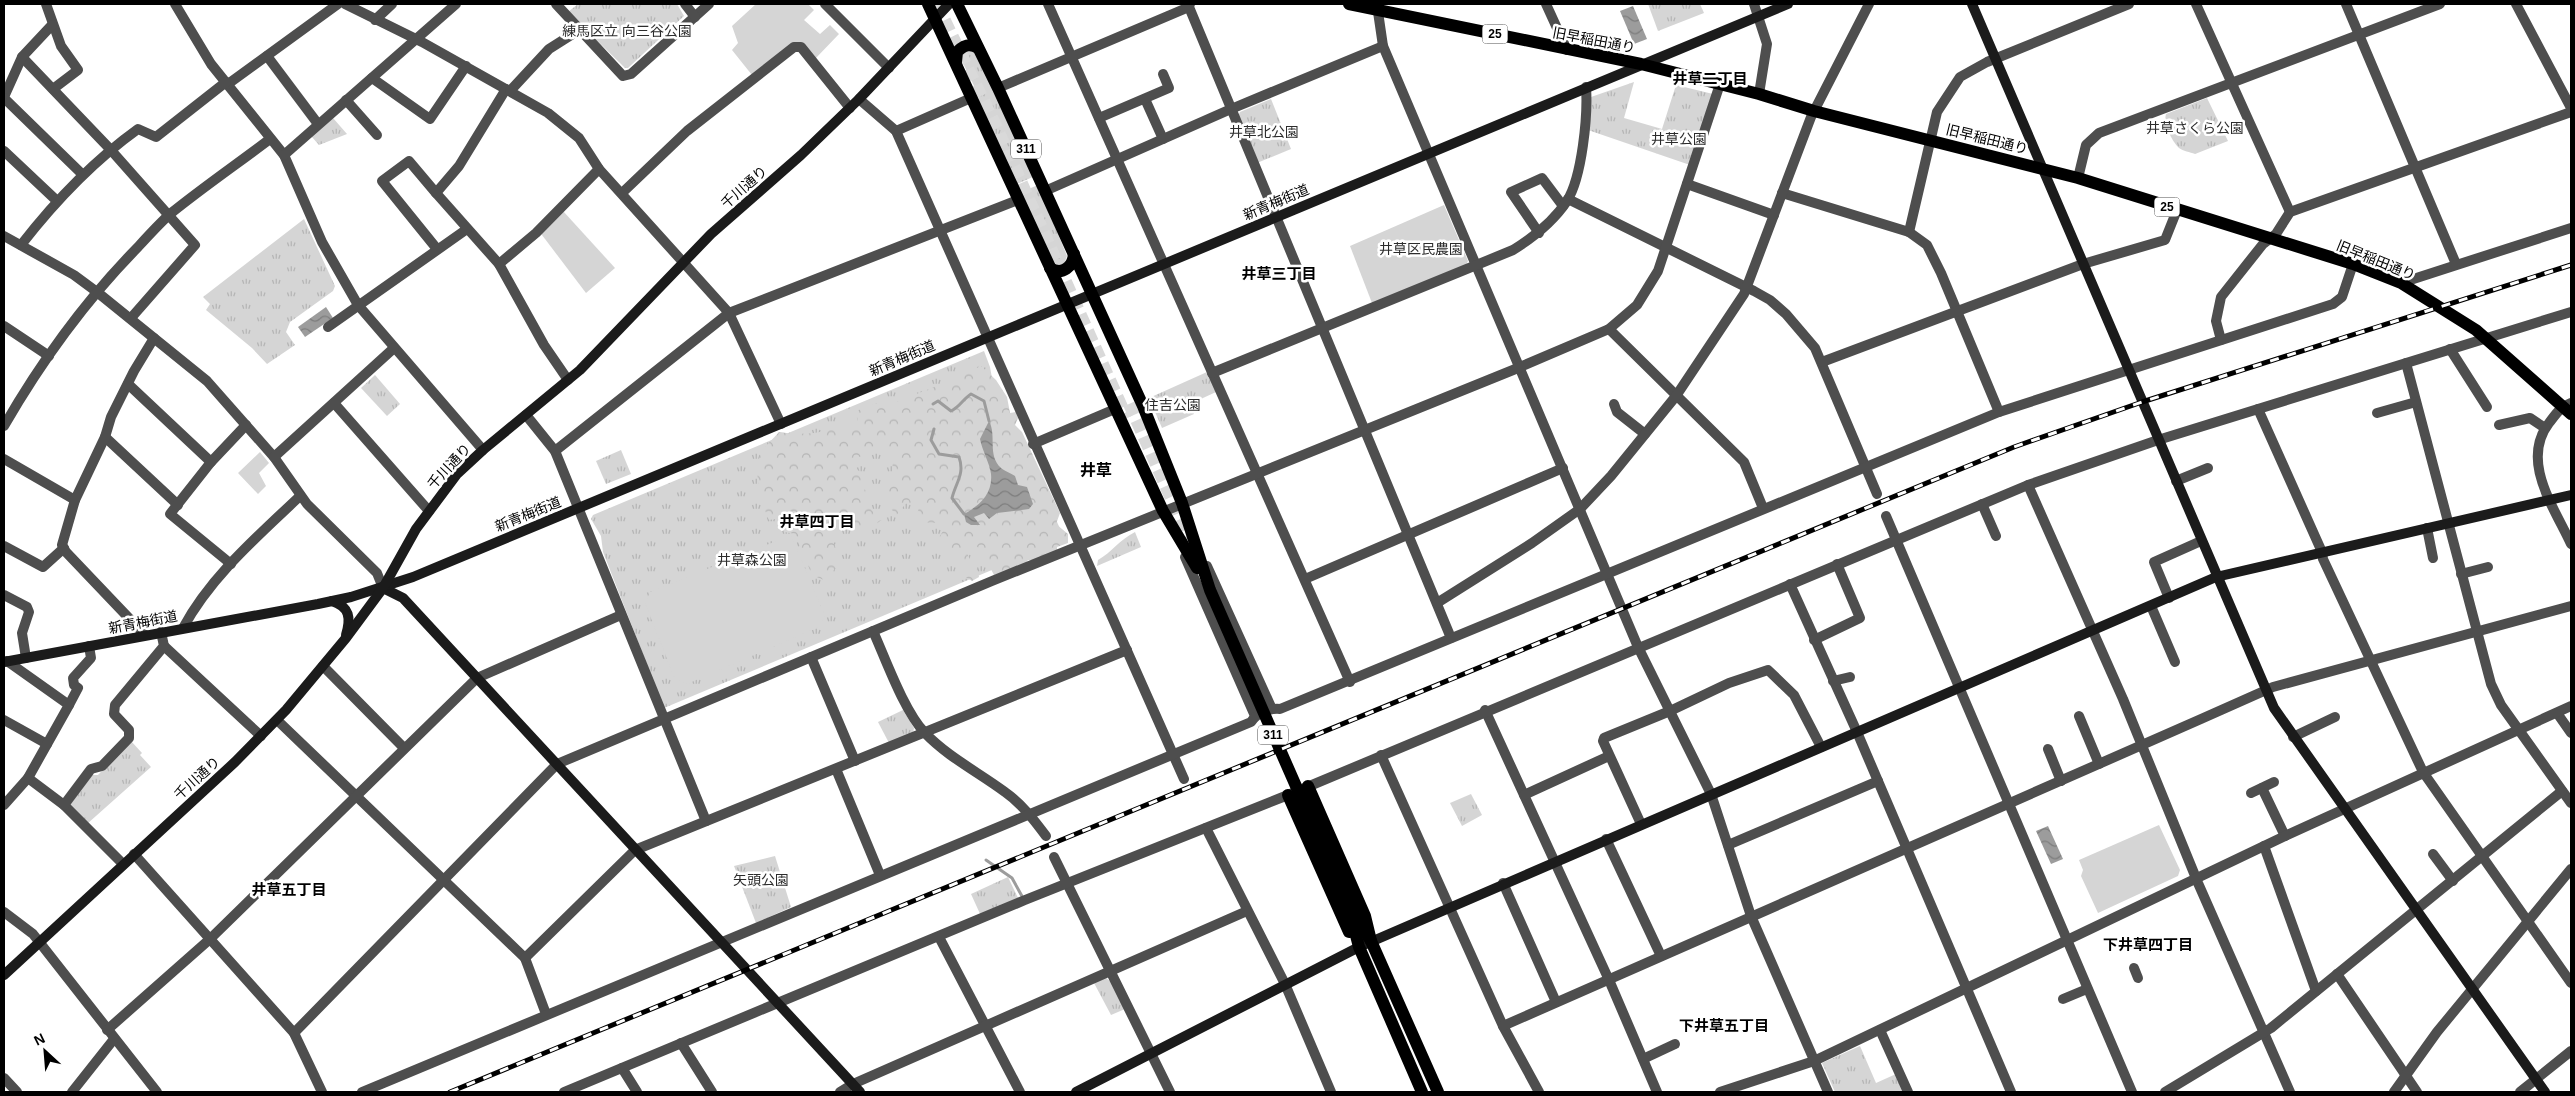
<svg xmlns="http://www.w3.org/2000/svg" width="2575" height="1096" font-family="Arial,'Noto Sans JP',sans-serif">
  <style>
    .grass { fill: url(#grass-tufts) }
    .forest { fill: url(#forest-crowns) }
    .garden { fill: #d5d5d5 }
    .water { fill: url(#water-waves) }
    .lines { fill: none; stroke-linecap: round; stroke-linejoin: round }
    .stream { stroke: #9c9c9c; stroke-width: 3 }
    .primary-tunnel { stroke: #d9d9d9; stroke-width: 12; stroke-dasharray: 12 6; stroke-linecap: butt }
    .street { stroke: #4e4e4e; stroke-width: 10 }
    .secondary { stroke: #1b1b1b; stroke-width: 10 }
    .primary { stroke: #000; stroke-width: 12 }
    .rail-casing { stroke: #000; stroke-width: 5 }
    .rail { stroke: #fff; stroke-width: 3; stroke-dasharray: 9; stroke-linecap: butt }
    .labels { text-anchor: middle; stroke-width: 5; stroke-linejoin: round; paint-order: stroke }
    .shield { fill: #fff; stroke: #4c4c4c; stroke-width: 1 }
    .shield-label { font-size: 12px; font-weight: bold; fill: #000 }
    .park-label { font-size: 14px; fill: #2c2c2c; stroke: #fff }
    .street-label { font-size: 14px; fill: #000; stroke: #fff }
    .neighbourhood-label { font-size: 15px; font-weight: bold; fill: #000; stroke: #fff }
    .quarter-label { font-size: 16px; font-weight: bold; fill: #000; stroke: #fff }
  </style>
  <defs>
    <pattern id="grass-tufts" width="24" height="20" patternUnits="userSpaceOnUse" patternTransform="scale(1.25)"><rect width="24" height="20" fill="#d5d5d5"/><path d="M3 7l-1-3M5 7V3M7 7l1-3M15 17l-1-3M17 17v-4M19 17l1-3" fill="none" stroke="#b5b5b5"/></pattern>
    <pattern id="forest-crowns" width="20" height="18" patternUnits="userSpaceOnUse" patternTransform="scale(1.25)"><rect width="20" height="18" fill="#d5d5d5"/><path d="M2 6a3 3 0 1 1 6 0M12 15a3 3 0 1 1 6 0" fill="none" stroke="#b5b5b5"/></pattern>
    <pattern id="water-waves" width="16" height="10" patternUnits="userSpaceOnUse" patternTransform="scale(1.25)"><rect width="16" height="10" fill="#9c9c9c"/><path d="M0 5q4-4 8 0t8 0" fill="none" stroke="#7d7d7d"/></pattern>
  </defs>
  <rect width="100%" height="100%" fill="#fff"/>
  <!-- grass -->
  <g class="grass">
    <path d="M 578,4 L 677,4 L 684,16 L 628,68 L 625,68 L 568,12 Z"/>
    <path d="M 1648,4 L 1700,4 L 1704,13 L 1658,31 Z"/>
    <path d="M 966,50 L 977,53 L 1035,176 L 1015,185 L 982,113 L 977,92 L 961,59 Z"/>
    <path d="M 1634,82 L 1624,118 L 1662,129 L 1676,85 L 1713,94 L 1690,165 L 1588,130 L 1591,97 Z"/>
    <path d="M 2207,98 L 2228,141 L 2195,154 C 2190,152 2183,151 2179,148 C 2172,141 2163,124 2166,114 Z"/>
    <path d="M 1271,99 L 1291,149 L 1257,163 L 1238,116 L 1240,112 Z"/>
    <path d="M 333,118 L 347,134 L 319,145 L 311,136 Z"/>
    <path d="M 1038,185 L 1067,256 L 1064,264 L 1056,266 L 1019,193 Z"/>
    <path d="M 304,219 L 335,286 L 333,291 L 290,322 L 286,332 L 295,345 L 267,364 L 252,348 L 206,310 L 210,304 L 203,297 Z"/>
    <path d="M 984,351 L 990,367 L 992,378 L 1062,533 L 1061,541 L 664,708 L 603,552 L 601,536 L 591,519 L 593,515 Z"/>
    <path d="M 1207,372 L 1216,392 L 1190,404 L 1194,414 L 1162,428 L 1149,398 Z"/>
    <path d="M 375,375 L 400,404 L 387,416 L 361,388 Z"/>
    <path d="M 621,450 L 631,474 L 606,484 L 596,461 Z"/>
    <path d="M 1135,532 L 1141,547 L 1097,566 L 1098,560 C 1112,552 1119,540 1135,532 Z"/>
    <path d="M 903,710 L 914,728 L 913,733 L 889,743 L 878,722 Z"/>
    <path d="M 131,741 L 142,753 L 140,755 L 151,767 L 87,824 L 67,805 L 90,775 L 98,775 Z"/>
    <path d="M 1471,794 L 1482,815 L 1462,826 L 1450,803 Z"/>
    <path d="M 775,856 L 791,907 L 756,923 L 734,866 Z"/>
    <path d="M 1008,877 L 1018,898 L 981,916 L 971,894 Z"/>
    <path d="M 1105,977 L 1111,982 L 1125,1009 L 1111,1015 L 1094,983 Z"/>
    <path d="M 1860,1046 L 1876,1083 L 1896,1074 L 1904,1092 L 1835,1092 L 1822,1063 Z"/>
  </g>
  <!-- forest -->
  <path class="forest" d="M 980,365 L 996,380 L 1007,397 L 1010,413 L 1016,412 L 1018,418 L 1015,425 L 1022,432 L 1060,513 L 1056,524 L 1068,534 L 1068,543 L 1057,547 L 1057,553 L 1044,560 L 1028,560 L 1023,566 L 994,575 L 982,552 L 973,542 L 966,551 L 971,562 L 977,566 L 979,577 L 972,581 L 962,575 L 961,565 L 954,551 L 946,553 L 939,550 L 937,541 L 943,531 L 939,523 L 914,522 L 919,508 L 906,503 L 896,516 L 884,497 L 893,476 L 892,450 L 882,448 L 854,459 L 852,465 L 859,471 L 872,511 L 880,511 L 883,519 L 862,534 L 854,521 L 835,519 L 831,537 L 838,553 L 839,565 L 824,580 L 812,575 L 795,534 L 785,532 L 782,518 L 769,520 C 761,502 751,469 763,450 C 767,444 774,438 779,432 C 810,437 828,431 858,422 L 856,411 L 874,404 L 894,403 L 969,373 Z"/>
  <!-- garden -->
  <g class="garden">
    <path d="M 756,4 L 808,4 L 814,10 L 804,20 L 820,34 L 830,25 L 839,34 L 815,59 L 800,43 L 752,75 L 732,50 L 738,43 L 732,26 Z"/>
    <path d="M 1444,205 L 1468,261 L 1466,265 L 1372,303 L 1350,246 Z"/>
    <path d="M 563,211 L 615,268 L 586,293 L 542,235 L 542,232 Z"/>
    <path d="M 260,452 L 269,463 L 259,473 L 266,486 L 258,494 L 238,473 Z"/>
    <path d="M 791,535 L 825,616 L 819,627 L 687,684 L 675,679 L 645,603 L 650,592 Z"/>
    <path d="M 2159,825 L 2180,870 L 2178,876 L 2098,913 L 2081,876 L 2083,870 L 2079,860 Z"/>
  </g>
  <!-- water -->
  <g class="water">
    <path d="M 1633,6 L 1647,39 L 1634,44 L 1620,11 Z"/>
    <path d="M 326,307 L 333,318 L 305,337 L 298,327 Z"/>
    <path d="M 989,421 C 997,436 987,455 1001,468 C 1004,471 1011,473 1015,476 L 1018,485 L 1027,487 L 1033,504 L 1029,509 L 997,513 L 989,519 L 984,513 L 974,517 L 980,525 L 971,525 L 966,522 L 964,514 C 979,506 993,494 991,474 C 990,464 982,450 980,439 Z"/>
    <path d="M 2048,826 L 2063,859 L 2051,864 L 2036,831 Z"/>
  </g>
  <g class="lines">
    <!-- stream -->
    <g class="stream">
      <path d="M 933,404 L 938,401 L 951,411 C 960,407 963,399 971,394 L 984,401 L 989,421"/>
      <path d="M 934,429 L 931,440 L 939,454 L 959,457 C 965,474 956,482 952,498 L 964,514"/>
      <path d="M 986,860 L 1012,878 L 1023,898"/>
    </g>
    <!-- primary-tunnel -->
    <g class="primary-tunnel">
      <path d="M 937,4 L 999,132 L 1127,418"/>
      <path d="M 1129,404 L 1189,539"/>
    </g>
    <!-- street -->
    <g class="street">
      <path d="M 46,4 L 61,46 L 78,70 L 53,89"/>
      <path d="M 175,4 L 211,64 L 284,155 L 322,242 L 358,305 L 483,450"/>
      <path d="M 345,4 L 422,42 L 548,113 L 579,138 L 599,169 L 729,313 L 781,424"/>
      <path d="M 556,4 L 623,76 L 631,74 L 709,4"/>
      <path d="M 685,4 L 695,17"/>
      <path d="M 825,4 L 889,68"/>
      <path d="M 1048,4 L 1350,682"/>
      <path d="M 1190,4 L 1189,7 L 1451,638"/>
      <path d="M 1546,4 L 1567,50"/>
      <path d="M 1754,4 L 1767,44 L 1759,94"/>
      <path d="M 2196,4 L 2290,212"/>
      <path d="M 2346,4 L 2456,264"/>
      <path d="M 2516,4 L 2571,108"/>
      <path d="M 1377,5 L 1383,46 L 1638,647 L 1711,794 L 1751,916 L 1828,1092"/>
      <path d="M 375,20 L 392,4"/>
      <path d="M 267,56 L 318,124"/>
      <path d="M 22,57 L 110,149 L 195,245 L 131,318"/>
      <path d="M 372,78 L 430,119 L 466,66"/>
      <path d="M 228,84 L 338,4"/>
      <path d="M 998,88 L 1189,7"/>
      <path d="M 506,89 L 459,166 L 436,193 L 499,264 L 544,345 L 568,380"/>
      <path d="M 510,91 L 549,49 L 579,30"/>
      <path d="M 4,97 L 22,57 L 52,25"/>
      <path d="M 4,98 L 82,174"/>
      <path d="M 859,99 L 896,131 L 1184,779"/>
      <path d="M 1145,99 L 1163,139"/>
      <path d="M 346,100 L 377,135"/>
      <path d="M 1099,118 L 1169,88 L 1163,74"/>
      <path d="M 896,131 L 971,98"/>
      <path d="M 4,151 L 56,200"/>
      <path d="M 284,155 L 456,4"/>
      <path d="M 2078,178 L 2086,145 L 2099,133 L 2440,4"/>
      <path d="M 1687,184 L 1774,215"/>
      <path d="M 1045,191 L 1231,109 L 1383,46"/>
      <path d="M 436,193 L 409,161 L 382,181 L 437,249"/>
      <path d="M 622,193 L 687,131 L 794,47 L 801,47 L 850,108"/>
      <path d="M 1782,193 L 1909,232 L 1927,245 L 1941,273 L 1999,412"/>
      <path d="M 1568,199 L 1754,291 L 1770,300 L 1786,314 L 1815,348 L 1877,494"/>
      <path d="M 1909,232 L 1937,112 L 1960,77 L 1987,62 L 2129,4"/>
      <path d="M 1539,233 L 1511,192 L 1542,178 L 1563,206"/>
      <path d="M 4,236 L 74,275 L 97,292 L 207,381 L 274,457 L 307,504 L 377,573 L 383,588"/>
      <path d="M 21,245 C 56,200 92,162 138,129 L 156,137 L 226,82"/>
      <path d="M 499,264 L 536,233 L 599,169"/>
      <path d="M 2401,283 L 2571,228"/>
      <path d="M 4,326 L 49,356"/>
      <path d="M 328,327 L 467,229"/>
      <path d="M 1609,329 L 1744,462 L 1763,508"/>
      <path d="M 2221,340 L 2216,321 L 2221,297 L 2263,244 L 2276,234 L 2290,212 L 2571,112"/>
      <path d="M 2450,349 L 2487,407"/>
      <path d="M 1822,362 L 2083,264 L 2165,240 L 2177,210"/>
      <path d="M 2406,363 L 2491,684 L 2501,705 L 2571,803"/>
      <path d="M 1212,373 L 1513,250 C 1534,237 1553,222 1567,201 C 1582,177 1588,116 1586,87"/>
      <path d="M 128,384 L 211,462"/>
      <path d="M 334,403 L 429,511"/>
      <path d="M 2571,403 C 2560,407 2556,414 2549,423 C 2520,461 2554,507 2571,544"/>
      <path d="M 1614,404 L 1617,412 L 1645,434"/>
      <path d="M 2258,409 L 2322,552 L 2323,559 L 2423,772 L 2571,983"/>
      <path d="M 2377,413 L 2416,402"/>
      <path d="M 526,415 L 555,451 L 706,821"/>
      <path d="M 2499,425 L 2530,418 L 2545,428"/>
      <path d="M 4,426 C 41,362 86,300 138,247 C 148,236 159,224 170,214 C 202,188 237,164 270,139"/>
      <path d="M 105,437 L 178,505"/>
      <path d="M 1033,444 L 1115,409"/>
      <path d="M 555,451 L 729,313 L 1018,200"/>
      <path d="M 274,457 L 394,348"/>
      <path d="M 4,459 L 75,500"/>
      <path d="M 2176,481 L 2208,468"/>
      <path d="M 2028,485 L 2123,699 L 2198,883 L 2290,1092"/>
      <path d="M 1982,504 L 1996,536"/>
      <path d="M 1886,516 L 2132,1092"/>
      <path d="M 2427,528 L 2433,558"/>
      <path d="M 4,546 L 43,567 L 64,548"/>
      <path d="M 1185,557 L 1255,716"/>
      <path d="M 231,564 L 170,514 L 211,462 L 246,425"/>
      <path d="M 1207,566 L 1272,709"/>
      <path d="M 2461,574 L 2488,567"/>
      <path d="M 1305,579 L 1563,468"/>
      <path d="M 1790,584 L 1857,732 L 2011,1092"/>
      <path d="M 4,595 L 27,607 L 29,612 L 22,633 L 26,658"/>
      <path d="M 2169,598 L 2154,562 L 2201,541"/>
      <path d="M 1437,603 L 1532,543 L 1580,509 L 1611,476 L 1676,396 L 1744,294 L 1811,117 L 1869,4"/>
      <path d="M 2151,606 L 2175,662"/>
      <path d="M 183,628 C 211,576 258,536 300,496"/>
      <path d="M 873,631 C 886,660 904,711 925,733 C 948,757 978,772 1005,792 C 1022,804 1034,820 1046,836"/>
      <path d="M 145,635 L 66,552 L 62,545 L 75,500 L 105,437 L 111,417 L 134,371 L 154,338"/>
      <path d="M 1814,640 L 1860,618 L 1837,564"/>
      <path d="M 164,646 L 261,736"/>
      <path d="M 811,657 L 855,761"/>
      <path d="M 323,666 L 404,748"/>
      <path d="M 1833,681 L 1850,677"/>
      <path d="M 69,705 L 78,688 L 74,685 L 73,678 L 91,658 L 89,646"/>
      <path d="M 1485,710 L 1609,980 L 1657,1092"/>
      <path d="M 2557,713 L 2571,733"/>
      <path d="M 2079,716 L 2099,764"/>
      <path d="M 4,720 L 47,744"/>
      <path d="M 277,720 L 525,958 L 546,1014"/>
      <path d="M 2293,737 L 2335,717"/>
      <path d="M 2048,749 L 2061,781"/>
      <path d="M 1381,755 L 1503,1026 L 1539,1092"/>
      <path d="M 836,769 L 880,875"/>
      <path d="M 28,778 L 64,805 L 123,864"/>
      <path d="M 2262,788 L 2285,836"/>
      <path d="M 2251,793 L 2274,782"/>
      <path d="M 1524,795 L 1609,756"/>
      <path d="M 4,805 L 28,778 L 69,705 L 7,661"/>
      <path d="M 64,805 L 91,769 L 102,766 L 129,738 L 129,730 L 114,714 L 115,705 L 164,646 L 161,632"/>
      <path d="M 1641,824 L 1603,741 L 1604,738 L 1670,711 L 1729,683 L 1768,670 L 1794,695 L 1821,747"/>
      <path d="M 1206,828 L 1285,984 L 1331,1092"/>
      <path d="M 1606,839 L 1661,956"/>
      <path d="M 1728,845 L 1878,781"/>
      <path d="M 2264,846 L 2316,991"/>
      <path d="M 134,854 L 294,1033 L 322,1092"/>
      <path d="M 2433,854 L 2453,881"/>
      <path d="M 1054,857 L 1170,1092"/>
      <path d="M 1503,883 L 1556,1002"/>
      <path d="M 4,912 L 33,934 L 157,1092"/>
      <path d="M 939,937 L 1020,1092"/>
      <path d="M 525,958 L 635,850 L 1127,650"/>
      <path d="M 2134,968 L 2138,978"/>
      <path d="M 2337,974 L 2417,1092"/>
      <path d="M 2063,999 L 2087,989"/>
      <path d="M 1503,1026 L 2201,719 L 2273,687 L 2571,606"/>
      <path d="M 107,1030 L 210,939 L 477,678 L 621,615"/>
      <path d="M 1880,1030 L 1908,1092"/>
      <path d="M 294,1033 L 557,764 L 992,581 L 1513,370 L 1609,329 L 1637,305 L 1658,271 L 1720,84"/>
      <path d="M 681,1043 L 712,1092"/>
      <path d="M 1643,1059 L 1675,1044"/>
      <path d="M 622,1068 L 637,1092"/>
      <path d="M 4,1078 L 17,1092"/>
      <path d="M 72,1092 L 114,1039"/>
      <path d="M 362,1092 L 1251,722 C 1257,713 1269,708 1280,709 L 1999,412 L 2333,304 L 2342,297 L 2353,264"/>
      <path d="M 564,1092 L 1025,900 L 1288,795 L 2028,485 L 2158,440 L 2571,312"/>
      <path d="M 840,1092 L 853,1084 L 1247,911"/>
      <path d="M 1720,1092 L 1814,1061 L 2285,836 L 2571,706"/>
      <path d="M 2165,1092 L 2271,1028 L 2562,791"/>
      <path d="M 2394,1092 L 2437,1032 L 2571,869"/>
      <path d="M 2520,1092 L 2571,1051"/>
    </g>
    <!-- secondary -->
    <g class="secondary">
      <path d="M 1972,4 L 2274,708 L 2545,1092"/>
      <path d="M 383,588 L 403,598 L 860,1092"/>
      <path d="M 332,601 C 350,607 351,618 346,635"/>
      <path d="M 4,662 L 318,604 L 351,597 L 413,577 L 1788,4"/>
      <path d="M 4,975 L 235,762 L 286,710 L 346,638 L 383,588 L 416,529 L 457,474 L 483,450 L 580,370 L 711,234 L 801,155 L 859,99 L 949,4"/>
      <path d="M 1076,1092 L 1359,947 L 2216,577 L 2571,495"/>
    </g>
    <!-- primary -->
    <g class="primary">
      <path d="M 928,4 L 1163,511 L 1197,568"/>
      <path d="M 957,4 L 998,88 L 1143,406 L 1182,503 L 1210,590 L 1349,907 L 1371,941"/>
      <path d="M 1349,4 L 1641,64 L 1759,94 L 1814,111 L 2078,178 L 2353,264 L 2401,283 L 2476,330 L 2571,414"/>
      <path d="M 956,62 L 957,52 C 964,45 970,43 978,48"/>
      <path d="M 1050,268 C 1063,276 1073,266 1074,254"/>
      <path d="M 1308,786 L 1365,916 L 1371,941 L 1438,1092"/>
      <path d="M 1288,795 L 1349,932"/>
      <path d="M 1351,916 L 1359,947 L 1422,1092"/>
    </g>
    <defs>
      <path id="rail" d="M 450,1092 L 2014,447 L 2142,402 L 2571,265"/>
    </defs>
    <!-- rail casing -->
    <use href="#rail" class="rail-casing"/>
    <!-- rail -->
    <use href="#rail" class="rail"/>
  </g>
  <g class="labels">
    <!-- shield labels -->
    <g class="shield">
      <rect x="1482.5" y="24.5" width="25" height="19" rx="4"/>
      <rect x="1011" y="139.5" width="30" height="19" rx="4"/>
      <rect x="2154.5" y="197.5" width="25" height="19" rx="4"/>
      <rect x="1258" y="725.5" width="30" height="19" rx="4"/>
    </g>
    <g class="shield-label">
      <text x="1495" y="38">25</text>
      <text x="1026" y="153">311</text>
      <text x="2167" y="211">25</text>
      <text x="1273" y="739">311</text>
    </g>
    <!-- park labels -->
    <g class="park-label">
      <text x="627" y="36">練馬区立 向三谷公園</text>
      <text x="2195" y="133">井草さくら公園</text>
      <text x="1264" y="137">井草北公園</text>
      <text x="1679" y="144">井草公園</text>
      <text x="1421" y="254">井草区民農園</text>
      <text x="1173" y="410">住吉公園</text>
      <text x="752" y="565">井草森公園</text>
      <text x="761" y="885">矢頭公園</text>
    </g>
    <!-- street labels -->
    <g class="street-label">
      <text transform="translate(1594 40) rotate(11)" y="5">旧早稲田通り</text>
      <text transform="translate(1987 139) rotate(14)" y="5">旧早稲田通り</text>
      <text transform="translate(744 187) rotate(-41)" y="5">千川通り</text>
      <text transform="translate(1276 202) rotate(-23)" y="5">新青梅街道</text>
      <text transform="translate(2376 260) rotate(22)" y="5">旧早稲田通り</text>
      <text transform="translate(902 358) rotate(-23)" y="5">新青梅街道</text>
      <text transform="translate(449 466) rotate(-47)" y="5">千川通り</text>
      <text transform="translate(528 514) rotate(-22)" y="5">新青梅街道</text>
      <text transform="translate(143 622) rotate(-11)" y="5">新青梅街道</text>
      <text transform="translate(197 778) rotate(-42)" y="5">千川通り</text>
    </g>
    <!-- neighbourhood labels -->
    <g class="neighbourhood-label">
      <text x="1710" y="84">井草二丁目</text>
      <text x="1279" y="279">井草三丁目</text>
      <text x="817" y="527">井草四丁目</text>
      <text x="289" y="895">井草五丁目</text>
      <text x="2148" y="950">下井草四丁目</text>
      <text x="1724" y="1031">下井草五丁目</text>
    </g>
    <!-- quarter labels -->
    <g class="quarter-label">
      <text x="1096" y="476">井草</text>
    </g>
  </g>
  <!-- border -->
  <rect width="2575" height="1096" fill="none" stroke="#000000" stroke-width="10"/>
  <!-- north arrow -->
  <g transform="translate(45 1051) rotate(334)" stroke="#ffffff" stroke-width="4" paint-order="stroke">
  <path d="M0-4L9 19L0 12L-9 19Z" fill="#000000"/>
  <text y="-8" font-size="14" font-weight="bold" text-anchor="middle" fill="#000000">N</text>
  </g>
</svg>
